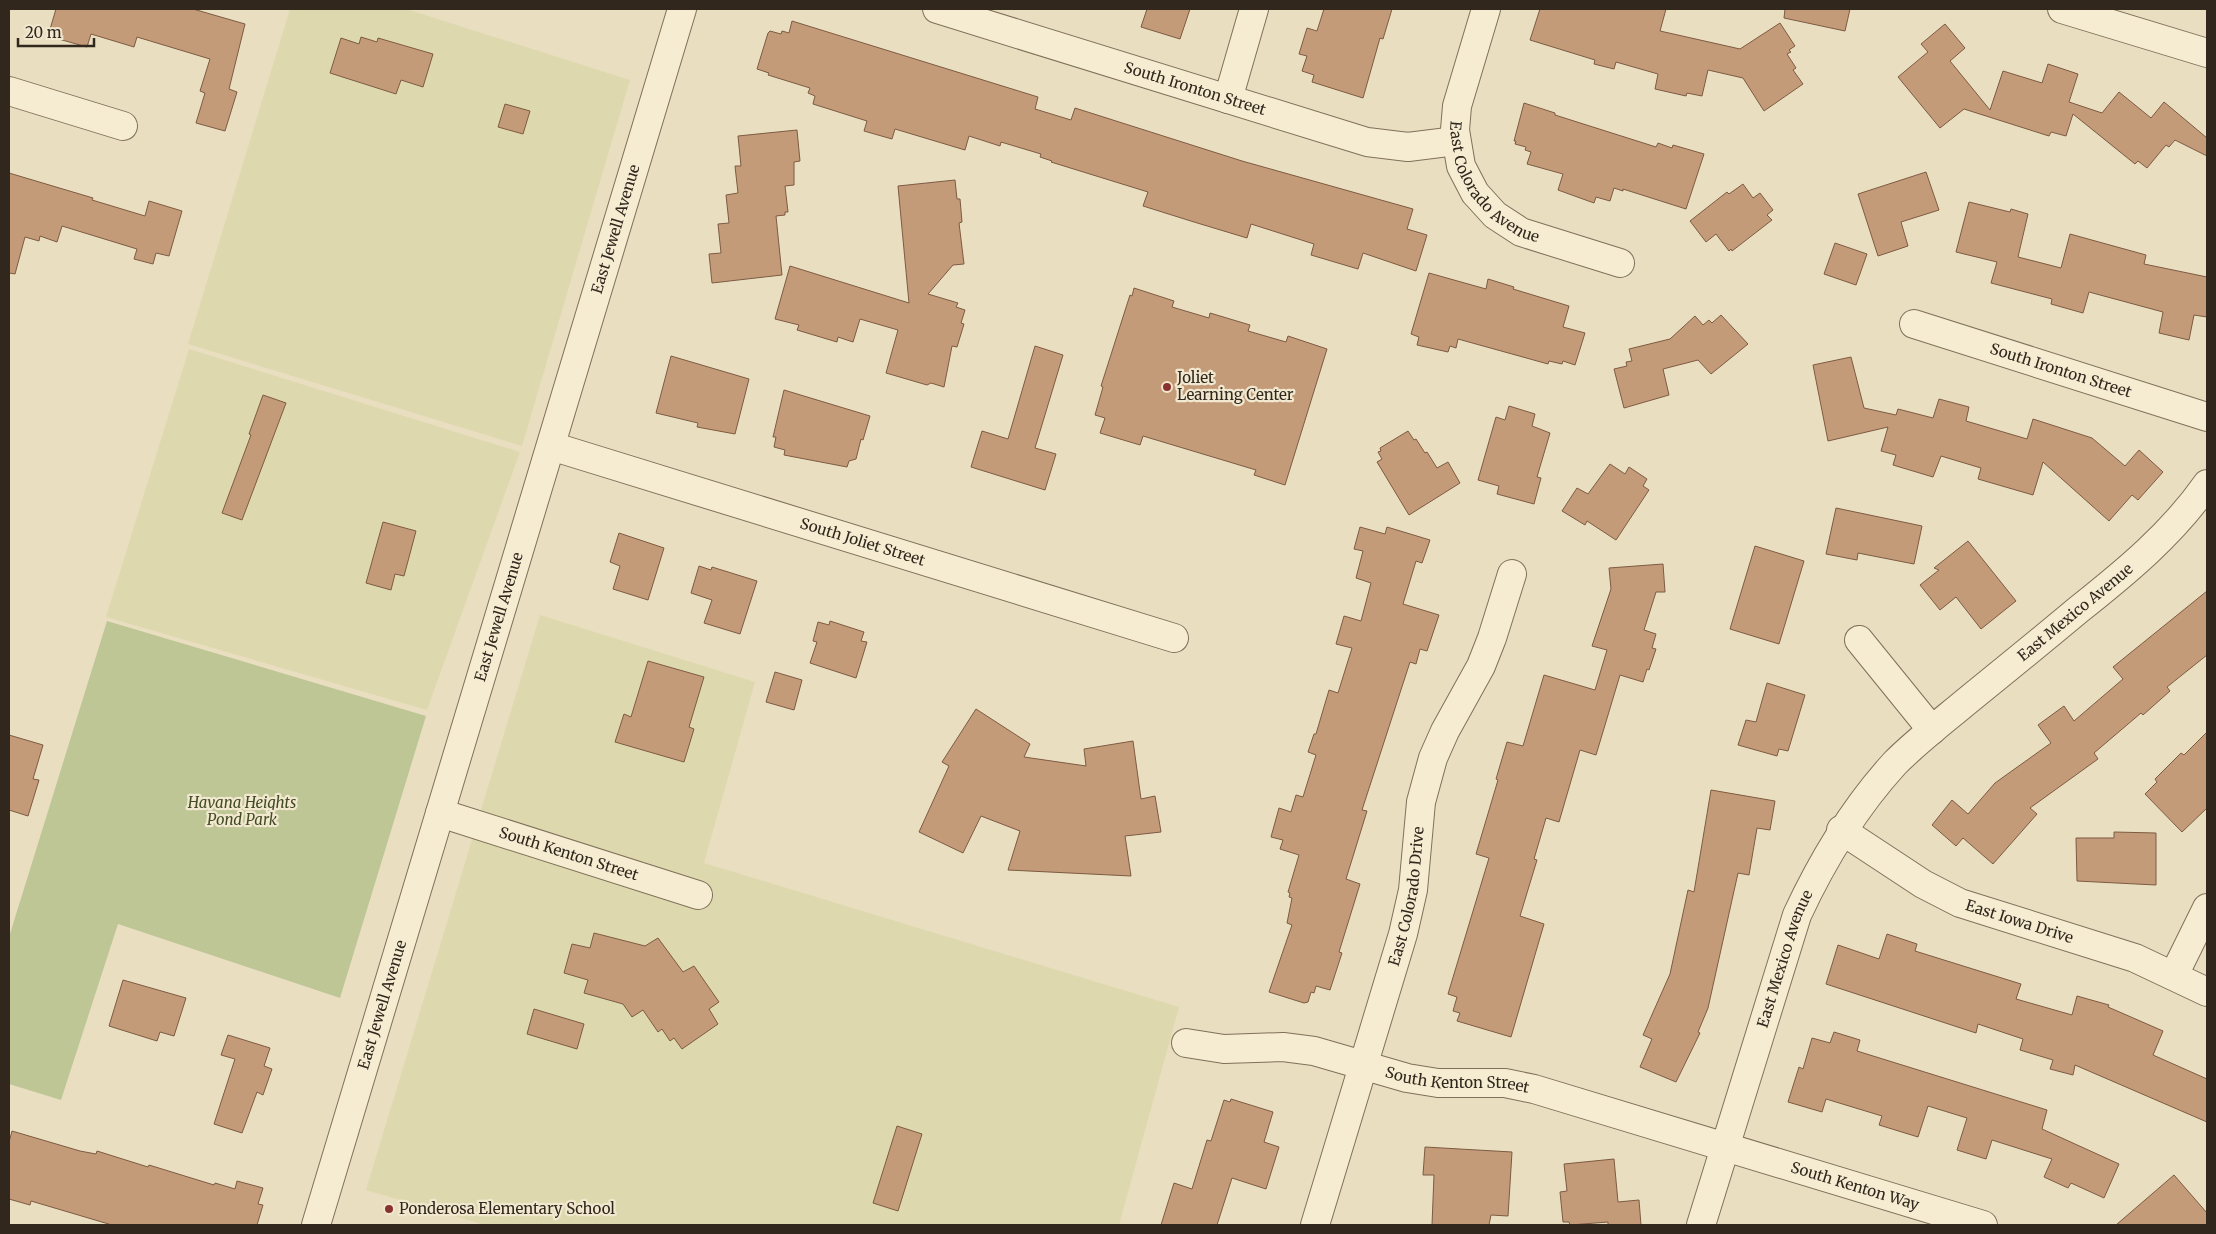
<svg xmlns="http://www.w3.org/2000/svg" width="2216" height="1234" font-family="Merriweather,serif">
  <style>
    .farmland { fill: #ded8ae }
    .green { fill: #bec696 }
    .building { fill: #c49b79; stroke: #7d5b42 }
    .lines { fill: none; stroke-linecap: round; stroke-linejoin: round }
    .minor-casing { stroke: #80705a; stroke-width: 30 }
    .tertiary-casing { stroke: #80705a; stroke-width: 30 }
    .minor { stroke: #f5ecd2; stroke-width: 28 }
    .tertiary { stroke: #f5ecd2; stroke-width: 28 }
    .poi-dot { fill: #8a322f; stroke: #f1e8cf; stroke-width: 2 }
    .labels { text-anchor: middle; stroke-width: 4.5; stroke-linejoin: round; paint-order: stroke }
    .street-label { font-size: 15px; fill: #31271d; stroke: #f1e8cf }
    .poi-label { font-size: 15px; fill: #31271d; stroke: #f1e8cf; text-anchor: start }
    .park-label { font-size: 15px; font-style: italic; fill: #414c25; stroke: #f1e8cf }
  </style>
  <rect width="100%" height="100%" fill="#e9dec0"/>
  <!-- farmland -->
  <g class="farmland">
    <path d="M 290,9 L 406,9 L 630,80 L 522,446 L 188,344 Z"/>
    <path d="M 189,349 L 520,452 L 427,710 L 106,617 Z"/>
    <path d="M 540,615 L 755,682 L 704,863 L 1179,1007 L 1119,1225 L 485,1225 L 366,1190 Z"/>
  </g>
  <!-- green -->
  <path class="green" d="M 107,621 L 426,716 L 340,998 L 118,924 L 61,1100 L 9,1084 L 9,937 Z"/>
  <!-- building -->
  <g class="building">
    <path d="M 56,9 L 193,9 L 245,24 L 229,89 L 237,92 L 225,131 L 196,123 L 205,93 L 200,91 L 210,59 L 137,37 L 134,47 L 91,34 L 87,47 L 48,36 Z"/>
    <path d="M 1147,9 L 1190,9 L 1180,39 L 1141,27 Z"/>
    <path d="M 1324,9 L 1392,9 L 1383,39 L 1380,38 L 1363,98 L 1312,82 L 1314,75 L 1302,71 L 1307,56 L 1299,54 L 1307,28 L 1317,31 Z"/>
    <path d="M 1540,9 L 1666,9 L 1660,31 L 1740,49 L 1780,23 L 1795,46 L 1789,50 L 1791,52 L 1787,54 L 1796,68 L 1793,70 L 1803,84 L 1764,111 L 1743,78 L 1708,70 L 1702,96 L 1687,93 L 1686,96 L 1655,89 L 1658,74 L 1616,62 L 1614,69 L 1594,64 L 1595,60 L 1530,40 Z"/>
    <path d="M 1785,9 L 1850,9 L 1845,31 L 1784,18 Z"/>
    <path d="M 792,21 L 1038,97 L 1035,109 L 1071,120 L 1075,108 L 1242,161 L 1413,209 L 1407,229 L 1427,235 L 1416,271 L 1363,253 L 1358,269 L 1311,255 L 1314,244 L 1251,224 L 1247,238 L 1194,222 L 1143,206 L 1148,192 L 1051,162 L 1052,161 L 1040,157 L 1041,154 L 1001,142 L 1000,146 L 969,136 L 965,150 L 895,129 L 892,139 L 864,131 L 867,121 L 813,104 L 815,96 L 808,93 L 810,88 L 768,75 L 769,73 L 757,69 L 768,33 L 770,31 L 781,34 L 782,31 L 789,33 Z"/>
    <path d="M 1945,24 L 1965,48 L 1950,61 L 1990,110 L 2003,71 L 2042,83 L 2048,64 L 2078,74 L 2069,102 L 2102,113 L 2119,92 L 2151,118 L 2164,102 L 2207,138 L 2207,156 L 2175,140 L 2169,147 L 2166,145 L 2147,168 L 2138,161 L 2135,164 L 2073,114 L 2066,136 L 2051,132 L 2049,136 L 1964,109 L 1940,128 L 1898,77 L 1928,52 L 1921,44 Z"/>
    <path d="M 361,37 L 377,42 L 378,38 L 433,54 L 423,87 L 401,80 L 396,94 L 330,73 L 341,38 L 359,44 Z"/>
    <path d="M 1524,103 L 1555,113 L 1555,115 L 1656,147 L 1658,143 L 1672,148 L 1673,145 L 1704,154 L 1686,209 L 1623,189 L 1623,191 L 1614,188 L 1610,201 L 1596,197 L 1594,203 L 1558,190 L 1563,174 L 1527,164 L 1531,152 L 1525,150 L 1526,147 L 1515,144 L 1516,141 L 1514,141 Z"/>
    <path d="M 505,104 L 530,111 L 523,134 L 498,127 Z"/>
    <path d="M 797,130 L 800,161 L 794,162 L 794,185 L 785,186 L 788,212 L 785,212 L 785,215 L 776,216 L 782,275 L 712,283 L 709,254 L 721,253 L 718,224 L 729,223 L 726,195 L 738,193 L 735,166 L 741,166 L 738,136 Z"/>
    <path d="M 1926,172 L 1939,210 L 1901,222 L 1908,246 L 1878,256 L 1858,194 Z"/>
    <path d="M 9,173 L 93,198 L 92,200 L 145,216 L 149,201 L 182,211 L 169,256 L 156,253 L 153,264 L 134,259 L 137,249 L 62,226 L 57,242 L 40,236 L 39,241 L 25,237 L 15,274 L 9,273 Z"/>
    <path d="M 955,180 L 957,199 L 960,199 L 962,222 L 959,223 L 964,264 L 953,265 L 928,294 L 958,303 L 956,307 L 965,310 L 961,323 L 964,324 L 957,347 L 952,346 L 944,387 L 931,383 L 927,385 L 886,373 L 898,330 L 860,319 L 853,342 L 838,337 L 837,342 L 797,330 L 799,325 L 775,319 L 790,266 L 909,303 L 898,186 Z"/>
    <path d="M 1743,184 L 1753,198 L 1760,193 L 1773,210 L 1767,215 L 1772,220 L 1732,251 L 1731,249 L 1729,251 L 1716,234 L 1706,242 L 1690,221 L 1727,192 L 1729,194 Z"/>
    <path d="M 1969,202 L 2010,212 L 2011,209 L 2028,214 L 2018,257 L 2061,268 L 2070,234 L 2146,255 L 2144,264 L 2207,277 L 2207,317 L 2194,315 L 2189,340 L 2159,333 L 2163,312 L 2089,292 L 2083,313 L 2051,304 L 2052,299 L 1991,283 L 1997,262 L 1956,252 Z"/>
    <path d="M 1835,243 L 1867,254 L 1856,285 L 1824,274 Z"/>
    <path d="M 1429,273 L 1486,289 L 1488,279 L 1514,287 L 1513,289 L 1569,306 L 1563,327 L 1585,333 L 1575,365 L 1563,361 L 1562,364 L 1549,361 L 1548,364 L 1458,339 L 1456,348 L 1450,346 L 1448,352 L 1417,345 L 1419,337 L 1411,334 Z"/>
    <path d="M 1134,288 L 1174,301 L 1172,307 L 1209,318 L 1210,313 L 1250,325 L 1248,331 L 1286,342 L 1288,336 L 1327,349 L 1285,485 L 1254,475 L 1256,470 L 1143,436 L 1140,445 L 1100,433 L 1105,418 L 1095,415 L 1103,387 L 1101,386 L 1130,295 L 1132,296 Z"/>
    <path d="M 1721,315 L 1748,344 L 1711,374 L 1698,360 L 1663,369 L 1669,395 L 1624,408 L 1614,369 L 1627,366 L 1626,362 L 1632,361 L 1629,349 L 1670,339 L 1695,316 L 1703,325 L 1709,320 L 1712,323 Z"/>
    <path d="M 1035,346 L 1063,355 L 1035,448 L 1056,454 L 1045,490 L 971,467 L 982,431 L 1008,439 Z"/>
    <path d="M 671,356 L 749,379 L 735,434 L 697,427 L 698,423 L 656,413 Z"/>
    <path d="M 1851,357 L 1864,408 L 1896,415 L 1898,409 L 1933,418 L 1939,399 L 1969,407 L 1966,421 L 2027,439 L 2033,419 L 2092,438 L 2125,466 L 2139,450 L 2163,472 L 2138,500 L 2132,495 L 2109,521 L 2043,462 L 2033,495 L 1978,479 L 1981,468 L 1941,456 L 1933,477 L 1893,465 L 1896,455 L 1881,451 L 1888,427 L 1828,441 L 1813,365 Z"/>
    <path d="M 784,390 L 870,416 L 863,440 L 861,439 L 856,459 L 849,461 L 847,467 L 784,455 L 785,450 L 774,447 L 776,437 L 773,437 Z"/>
    <path d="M 263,395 L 286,403 L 242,520 L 222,513 L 251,435 L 249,434 Z"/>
    <path d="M 1509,406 L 1535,414 L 1532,426 L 1550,433 L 1537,477 L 1541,478 L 1534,504 L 1497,494 L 1499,486 L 1478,480 L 1496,417 L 1505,420 Z"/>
    <path d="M 1408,431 L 1414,440 L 1416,439 L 1425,453 L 1427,452 L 1437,468 L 1448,462 L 1460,483 L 1409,515 L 1377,462 L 1382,459 L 1378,452 L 1381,451 L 1380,448 Z"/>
    <path d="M 1610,464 L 1625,474 L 1629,467 L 1647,479 L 1643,486 L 1649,490 L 1616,540 L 1587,521 L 1585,525 L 1562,511 L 1577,488 L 1588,494 Z"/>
    <path d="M 1836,508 L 1922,526 L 1914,564 L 1858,553 L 1857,560 L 1826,554 Z"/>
    <path d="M 383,522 L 416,531 L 404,576 L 395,574 L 391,590 L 366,583 Z"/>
    <path d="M 1360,527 L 1385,534 L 1387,527 L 1430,540 L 1422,563 L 1416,561 L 1403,604 L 1439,615 L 1427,651 L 1420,649 L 1416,664 L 1410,662 L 1362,810 L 1367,811 L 1346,879 L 1360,884 L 1339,952 L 1342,953 L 1330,990 L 1316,986 L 1314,993 L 1311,992 L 1308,1002 L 1304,1003 L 1269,992 L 1292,925 L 1287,923 L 1292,898 L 1289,897 L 1290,893 L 1288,892 L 1299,855 L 1280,849 L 1283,840 L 1271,837 L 1279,808 L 1291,812 L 1296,795 L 1303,797 L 1316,755 L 1308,752 L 1314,734 L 1316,734 L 1329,690 L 1338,693 L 1352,648 L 1336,644 L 1344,616 L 1361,621 L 1371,583 L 1356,578 L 1363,551 L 1354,549 Z"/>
    <path d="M 619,533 L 664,548 L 648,600 L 613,589 L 620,566 L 610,562 Z"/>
    <path d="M 1968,541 L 2016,601 L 1981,629 L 1956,597 L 1940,610 L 1920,585 L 1939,570 L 1934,568 Z"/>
    <path d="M 1755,546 L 1804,561 L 1779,644 L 1730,629 Z"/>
    <path d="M 1663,564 L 1665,592 L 1656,592 L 1644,630 L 1656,634 L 1652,648 L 1656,649 L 1649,670 L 1647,669 L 1643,682 L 1620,675 L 1596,755 L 1580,750 L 1559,822 L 1546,818 L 1534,859 L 1537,860 L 1520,916 L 1544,924 L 1511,1037 L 1457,1021 L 1460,1013 L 1453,1011 L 1457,997 L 1448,994 L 1489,858 L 1476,854 L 1498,780 L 1496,779 L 1507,742 L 1523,746 L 1544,675 L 1595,690 L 1607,650 L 1592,646 L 1611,589 L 1609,568 Z"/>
    <path d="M 699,566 L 711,570 L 712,567 L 757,581 L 740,634 L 704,623 L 712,600 L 691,593 Z"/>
    <path d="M 2207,591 L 2207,655 L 2167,687 L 2170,691 L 2143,715 L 2141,713 L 2094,753 L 2098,759 L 2030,808 L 2037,814 L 1993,864 L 1963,838 L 1956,846 L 1932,825 L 1952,800 L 1968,814 L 1995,783 L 2051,743 L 2038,725 L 2064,706 L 2074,721 L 2123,679 L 2113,667 Z"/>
    <path d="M 830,621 L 864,632 L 861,641 L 867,642 L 856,678 L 810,663 L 817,642 L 813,641 L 818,622 L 829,625 Z"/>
    <path d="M 648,661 L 704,677 L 689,727 L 694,729 L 684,762 L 615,742 L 624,714 L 631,717 Z"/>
    <path d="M 775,672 L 802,680 L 794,710 L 766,702 Z"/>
    <path d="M 1767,683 L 1805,695 L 1788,751 L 1779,749 L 1777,756 L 1738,745 L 1746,720 L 1756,722 Z"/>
    <path d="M 976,709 L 1030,744 L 1024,757 L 1086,766 L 1084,749 L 1133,741 L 1141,799 L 1155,796 L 1161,832 L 1125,836 L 1131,876 L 1008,870 L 1020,831 L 981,816 L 963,853 L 919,832 L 949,766 L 942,762 Z"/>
    <path d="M 2207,732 L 2207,808 L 2182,832 L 2145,794 L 2157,782 L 2155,779 L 2181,753 L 2184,755 Z"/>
    <path d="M 9,735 L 43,745 L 33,779 L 39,780 L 28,816 L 9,810 Z"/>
    <path d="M 1711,790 L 1775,801 L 1770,830 L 1757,828 L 1749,875 L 1738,873 L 1708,1008 L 1698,1032 L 1700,1033 L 1676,1082 L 1640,1067 L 1652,1039 L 1643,1035 L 1670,974 L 1688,890 L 1694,892 Z"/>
    <path d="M 2114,832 L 2156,833 L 2156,885 L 2077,881 L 2076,838 L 2114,838 Z"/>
    <path d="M 594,933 L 645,946 L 658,938 L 683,972 L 694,966 L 719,1002 L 709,1009 L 718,1024 L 682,1049 L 674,1038 L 670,1041 L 662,1029 L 658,1032 L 643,1010 L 632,1017 L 623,1004 L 584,993 L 588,980 L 564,973 L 572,944 L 590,948 Z"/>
    <path d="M 1887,934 L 1917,944 L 1915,951 L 2021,984 L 2016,999 L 2072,1015 L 2077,996 L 2109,1005 L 2108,1007 L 2163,1031 L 2153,1055 L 2207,1079 L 2207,1122 L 2075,1065 L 2073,1075 L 2050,1069 L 2053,1060 L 2020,1050 L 2023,1039 L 1978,1024 L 1976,1033 L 1826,984 L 1838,945 L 1879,959 Z"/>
    <path d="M 123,980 L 186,998 L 174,1036 L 160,1032 L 157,1041 L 109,1026 Z"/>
    <path d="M 534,1009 L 584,1024 L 577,1049 L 527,1034 Z"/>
    <path d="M 1834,1032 L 1860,1040 L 1857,1051 L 2047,1110 L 2042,1129 L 2119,1164 L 2104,1198 L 2071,1183 L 2068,1188 L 2044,1177 L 2052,1159 L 1992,1140 L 1986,1159 L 1957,1150 L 1967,1118 L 1928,1106 L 1918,1137 L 1879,1125 L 1882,1116 L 1826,1099 L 1822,1112 L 1788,1102 L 1799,1067 L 1803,1069 L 1812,1038 L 1830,1043 Z"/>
    <path d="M 228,1035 L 270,1048 L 264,1066 L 272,1069 L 263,1095 L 257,1092 L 242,1133 L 214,1124 L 235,1059 L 221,1055 Z"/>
    <path d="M 1231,1099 L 1273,1112 L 1264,1142 L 1279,1147 L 1266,1189 L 1232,1178 L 1217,1225 L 1161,1225 L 1174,1183 L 1192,1189 L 1207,1140 L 1211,1141 L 1224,1100 L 1230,1102 Z"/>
    <path d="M 897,1126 L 922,1134 L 898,1211 L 873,1203 Z"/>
    <path d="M 12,1131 L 80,1151 L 96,1154 L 97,1151 L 148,1167 L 149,1165 L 214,1185 L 215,1183 L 235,1189 L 237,1181 L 263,1188 L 258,1204 L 263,1205 L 257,1225 L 112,1225 L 31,1201 L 30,1205 L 9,1199 L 9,1142 Z"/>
    <path d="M 1425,1147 L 1512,1152 L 1508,1216 L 1491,1215 L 1489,1225 L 1432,1225 L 1434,1175 L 1423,1175 Z"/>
    <path d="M 1614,1159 L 1618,1202 L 1639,1200 L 1641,1225 L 1608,1225 L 1608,1222 L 1570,1225 L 1569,1222 L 1563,1222 L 1560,1192 L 1567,1191 L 1564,1164 Z"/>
    <path d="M 2174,1175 L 2207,1213 L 2207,1225 L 2116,1225 Z"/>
  </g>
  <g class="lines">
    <defs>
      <g id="minor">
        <path id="s1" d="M 937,9 L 1367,142 L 1408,147 L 1456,141"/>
        <path id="s2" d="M 1486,9 L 1457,106 L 1455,130 L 1461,166 L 1475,193 L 1495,215 L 1521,232 L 1620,263"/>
        <path d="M 2062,9 L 2207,53"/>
        <path d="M 9,91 L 123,126"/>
        <path d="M 1228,99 L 1254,9"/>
        <path id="s3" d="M 1914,324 L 2207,417"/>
        <path id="s4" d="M 551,446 L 1174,638"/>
        <path d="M 1859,640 L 1932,730"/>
        <path id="s5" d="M 440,813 L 698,895"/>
        <path id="s6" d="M 1841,830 L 1923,884 L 1960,903 L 2135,958 L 2207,992"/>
        <path d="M 2174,975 L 2207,908"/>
        <path id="s7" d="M 1186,1043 L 1224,1049 L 1283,1047 L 1314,1051 L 1407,1078 L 1438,1083 L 1505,1083 L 1534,1089 L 1983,1225"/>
        <path id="s8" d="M 1315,1225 L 1403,934 L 1413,890 L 1421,802 L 1433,758 L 1445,731 L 1481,666 L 1492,638 L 1512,574"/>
        <path id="s9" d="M 1701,1225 L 1797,915 C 1823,859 1853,809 1895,763 C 1917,741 1943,721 1967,701 C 2004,671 2041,641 2078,610 C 2126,572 2172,534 2207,484"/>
      </g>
      <g id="tertiary">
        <path id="s10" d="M 316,1225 L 682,9"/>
      </g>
    </defs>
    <!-- minor casing -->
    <use href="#minor" class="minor-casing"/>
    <!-- tertiary casing -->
    <use href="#tertiary" class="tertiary-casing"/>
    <!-- minor -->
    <use href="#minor" class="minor"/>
    <!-- tertiary -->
    <use href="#tertiary" class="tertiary"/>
  </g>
  <!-- markers -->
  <g class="poi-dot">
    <circle cx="1167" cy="387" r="5"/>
    <circle cx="389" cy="1209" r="5"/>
  </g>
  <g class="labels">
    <!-- street labels -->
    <g class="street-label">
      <text dy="5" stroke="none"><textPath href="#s1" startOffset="270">South Ironton Street</textPath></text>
      <text dy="5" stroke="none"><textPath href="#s2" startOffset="194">East Colorado Avenue</textPath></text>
      <text dy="5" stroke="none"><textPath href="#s10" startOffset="1040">East Jewell Avenue</textPath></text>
      <text dy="5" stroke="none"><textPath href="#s3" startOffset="154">South Ironton Street</textPath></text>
      <text dy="5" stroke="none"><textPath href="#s4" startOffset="326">South Joliet Street</textPath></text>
      <text dy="5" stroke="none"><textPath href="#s9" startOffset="741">East Mexico Avenue</textPath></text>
      <text dy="5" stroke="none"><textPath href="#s10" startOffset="635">East Jewell Avenue</textPath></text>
      <text dy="5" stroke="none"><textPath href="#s5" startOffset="135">South Kenton Street</textPath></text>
      <text dy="5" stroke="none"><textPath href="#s8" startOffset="342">East Colorado Drive</textPath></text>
      <text dy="5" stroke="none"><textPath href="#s6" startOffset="202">East Iowa Drive</textPath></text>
      <text dy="5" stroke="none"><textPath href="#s9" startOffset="279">East Mexico Avenue</textPath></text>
      <text dy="5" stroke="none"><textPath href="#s10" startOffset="230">East Jewell Avenue</textPath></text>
      <text dy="5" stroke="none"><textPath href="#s7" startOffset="276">South Kenton Street</textPath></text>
      <text dy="5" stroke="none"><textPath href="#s7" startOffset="689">South Kenton Way</textPath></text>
    </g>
    <!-- poi labels -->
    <g class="poi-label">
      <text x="1177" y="383">Joliet<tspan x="1177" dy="17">Learning Center</tspan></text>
      <text x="399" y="1214">Ponderosa Elementary School</text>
    </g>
    <!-- park labels -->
    <g class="park-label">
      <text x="242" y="808">Havana Heights<tspan x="242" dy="17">Pond Park</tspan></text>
    </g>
  </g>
  <!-- border -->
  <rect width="2216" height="1234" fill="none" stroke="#31271d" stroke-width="20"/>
  <!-- scale -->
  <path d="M18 38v8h76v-8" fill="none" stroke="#31271d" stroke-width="2.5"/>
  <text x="25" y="38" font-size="15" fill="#31271d" stroke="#f1e8cf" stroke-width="4" paint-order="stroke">20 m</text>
</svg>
